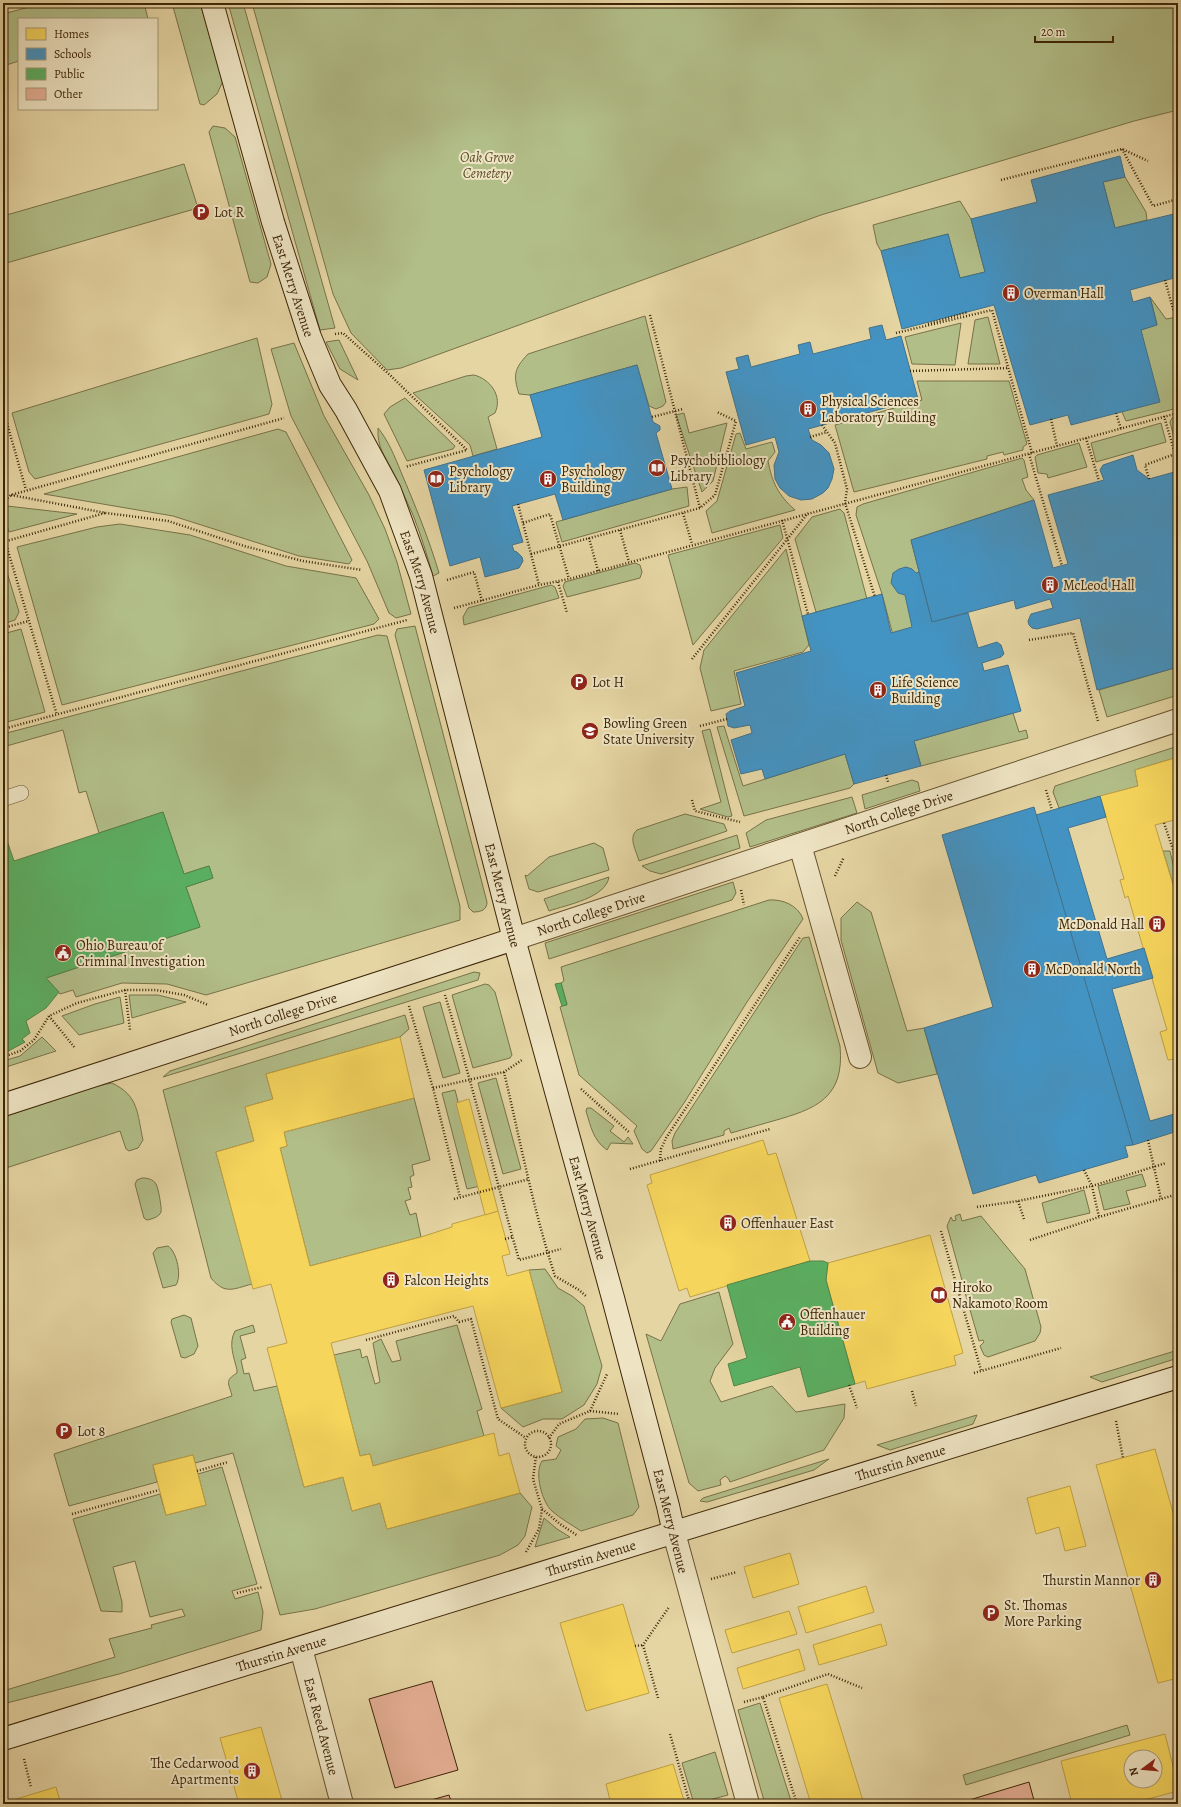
<svg xmlns="http://www.w3.org/2000/svg" width="1181" height="1807" font-family="Alegreya,serif">
  <style>
    .green { fill: #b2be88; stroke: #787248 }
    .homes { fill: #f6d55c; stroke: #bfa043; fill-rule: evenodd }
    .schools { fill: #4393c3; stroke: #42728b }
    .public { fill: #5aae61; stroke: #528546 }
    .building { fill: #e4ae94; stroke: #3e2608 }
    .lines { fill: none; stroke-linecap: round; stroke-linejoin: round }
    .lane-casing { stroke: #68522f; stroke-width: 16 }
    .street-casing { stroke: #68522f; stroke-width: 24 }
    .secondary-casing { stroke: #3e2608; stroke-width: 24 }
    .path { stroke: #3e2608; stroke-width: 2.5; stroke-dasharray: 1 2; stroke-linecap: butt }
    .lane { stroke: #eee4c3; stroke-width: 15 }
    .street { stroke: #eee4c3; stroke-width: 22 }
    .secondary { stroke: #eee4c3; stroke-width: 22 }
    .labels { text-anchor: middle; stroke-width: 4; stroke-linejoin: round; paint-order: stroke }
    .park-label { font-size: 14px; font-style: italic; fill: #5b4c28; stroke: #eee4c3 }
    .poi-label { font-size: 14px; fill: #3e2608; stroke: #eee4c3; text-anchor: start }
    .street-label { font-size: 14px; fill: #3e2608; stroke: #eee4c3 }
  </style>
  <rect width="100%" height="100%" fill="#e5d5a3"/>
  <filter id="stains"><feTurbulence type="fractalNoise" baseFrequency=".005" numOctaves="4"/><feColorMatrix values="0 0 0 0 .2 0 0 0 0 .09 0 0 0 0 .02 0 0 0 .5 -.17"/></filter>
  <radialGradient id="worn" r=".72"><stop offset=".6" stop-color="#630" stop-opacity="0"/><stop offset="1" stop-color="#630" stop-opacity=".3"/></radialGradient>
  <!-- green -->
  <g class="green">
    <path d="M 44,3 L 144,3 L 148,19 L 19,19 L 19,61 L 3,66 L 3,14 Z"/>
    <path d="M 172,3 L 200,3 L 223,81 L 217,94 L 204,105 L 200,104 Z"/>
    <path d="M 228,3 L 243,3 L 335,328 L 320,330 Z"/>
    <path d="M 252,3 L 1178,3 L 1178,110 L 1134,121 L 821,215 L 401,368 L 387,370 L 351,333 L 333,294 Z"/>
    <path d="M 213,126 L 225,128 L 235,137 L 271,264 L 267,277 L 258,283 L 250,282 L 209,132 Z"/>
    <path d="M 184,164 L 198,208 L 3,264 L 3,216 Z"/>
    <path d="M 1125,177 L 1146,212 L 1147,220 L 1115,228 L 1103,182 Z"/>
    <path d="M 960,201 L 971,219 L 985,272 L 960,278 L 948,234 L 881,251 L 877,244 L 873,225 Z"/>
    <path d="M 1150,297 L 1166,319 L 1178,317 L 1178,408 L 1126,421 L 1122,412 L 1141,330 L 1157,324 Z"/>
    <path d="M 645,316 L 666,402 L 663,406 L 656,409 L 649,406 L 637,365 L 530,395 L 519,394 C 513,375 514,369 528,354 Z"/>
    <path d="M 988,317 L 1000,364 L 968,364 L 975,320 Z"/>
    <path d="M 961,323 L 955,365 L 912,364 L 905,337 Z"/>
    <path d="M 257,338 L 272,404 L 269,414 L 35,479 L 29,472 L 12,413 Z"/>
    <path d="M 339,340 L 358,380 L 340,369 L 326,342 Z"/>
    <path d="M 294,343 L 324,416 L 369,495 L 385,529 L 397,562 L 411,614 L 396,618 L 389,613 L 367,561 L 291,416 L 271,349 Z"/>
    <path d="M 474,375 C 490,379 503,396 495,413 L 488,417 L 497,449 L 473,456 L 470,445 L 413,393 L 466,376 Z"/>
    <path d="M 917,381 L 1009,381 L 1027,444 L 1023,447 L 1023,450 L 1004,455 L 1003,452 L 987,456 L 987,459 L 854,492 L 835,425 L 922,400 Z"/>
    <path d="M 405,398 L 455,446 L 453,449 L 407,461 L 384,414 L 390,407 Z"/>
    <path d="M 684,413 L 689,433 L 727,423 L 713,481 L 702,492 L 676,415 Z"/>
    <path d="M 1178,417 L 1178,442 L 1175,442 L 1170,422 L 1172,418 Z"/>
    <path d="M 1161,423 L 1166,442 L 1096,462 L 1091,443 Z"/>
    <path d="M 378,428 C 388,440 395,457 401,472 C 415,505 429,539 439,573 L 433,576 C 427,555 421,535 413,515 C 406,500 400,485 392,470 C 384,454 377,447 378,428 Z"/>
    <path d="M 278,429 L 286,432 L 352,560 L 349,564 L 299,556 L 173,516 L 44,494 Z"/>
    <path d="M 740,433 L 746,449 L 772,442 L 775,452 L 768,461 C 772,482 778,495 795,510 L 712,533 L 706,511 L 717,501 L 736,434 Z"/>
    <path d="M 1079,443 L 1087,467 L 1048,478 L 1047,474 L 1038,473 L 1035,457 L 1037,455 Z"/>
    <path d="M 1022,458 L 1024,460 L 1028,477 L 1022,479 L 1026,490 L 1034,500 L 911,540 L 932,622 L 897,650 L 882,594 L 856,515 L 857,507 L 863,504 Z"/>
    <path d="M 687,487 L 689,506 L 562,542 L 556,522 L 672,489 Z"/>
    <path d="M 7,506 L 77,514 L 9,532 L 3,513 Z"/>
    <path d="M 840,509 L 844,513 L 867,599 L 816,612 L 795,539 L 812,517 Z"/>
    <path d="M 120,524 L 190,535 L 286,566 L 356,578 L 379,619 L 374,624 L 62,705 L 17,547 L 97,527 Z"/>
    <path d="M 780,525 L 783,538 L 693,645 L 668,555 Z"/>
    <path d="M 786,549 L 809,645 L 803,652 L 734,671 L 741,704 L 711,711 L 700,668 L 704,650 Z"/>
    <path d="M 3,559 L 19,612 L 15,620 L 3,624 Z"/>
    <path d="M 635,563 L 640,565 L 642,572 L 640,578 L 567,597 L 563,586 L 565,582 Z"/>
    <path d="M 551,585 L 555,587 L 559,598 L 464,625 L 463,617 L 468,608 Z"/>
    <path d="M 415,626 L 487,902 C 487,910 481,912 473,912 L 469,908 L 395,635 L 397,629 Z"/>
    <path d="M 21,629 L 45,712 L 3,723 L 3,634 Z"/>
    <path d="M 378,635 L 387,636 L 460,906 L 460,920 L 206,995 L 167,984 L 122,983 L 76,997 L 73,990 L 60,994 L 46,978 L 200,927 L 186,887 L 213,878 L 209,866 L 184,874 L 163,812 L 99,833 L 86,791 L 79,793 L 63,730 L 3,747 L 3,734 Z"/>
    <path d="M 1178,667 L 1178,695 L 1107,717 L 1099,690 Z"/>
    <path d="M 1013,713 L 1019,732 L 1026,730 L 1028,738 L 921,766 L 914,741 Z"/>
    <path d="M 724,726 L 743,786 L 845,754 L 854,784 L 850,788 L 744,816 L 717,727 Z"/>
    <path d="M 710,729 L 732,816 L 728,817 L 700,809 L 721,802 L 702,731 Z"/>
    <path d="M 1178,746 L 1178,757 L 1135,770 L 1138,786 L 1059,808 L 1053,792 L 1055,786 Z"/>
    <path d="M 912,780 L 918,782 L 920,791 L 865,809 L 862,795 Z"/>
    <path d="M 852,797 L 857,813 L 750,847 L 746,833 L 766,820 Z"/>
    <path d="M 685,814 L 724,824 L 727,831 L 639,861 C 636,850 628,838 637,830 Z"/>
    <path d="M 737,835 L 740,848 L 661,874 L 650,871 L 642,866 Z"/>
    <path d="M 594,843 L 603,848 L 609,870 L 538,892 L 529,889 L 525,875 L 527,876 L 549,857 Z"/>
    <path d="M 1163,851 L 1170,851 L 1178,885 L 1178,901 Z"/>
    <path d="M 609,877 C 606,898 566,905 549,911 L 544,899 Z"/>
    <path d="M 733,882 L 736,893 L 732,900 L 549,959 L 545,943 Z"/>
    <path d="M 769,900 C 782,899 798,905 803,919 L 747,1002 L 684,1103 L 651,1151 L 647,1153 L 642,1149 L 634,1131 L 637,1126 L 579,1075 L 560,1007 L 567,1004 L 561,983 L 564,981 L 561,967 Z"/>
    <path d="M 857,902 L 871,912 L 907,1031 L 924,1028 L 937,1074 L 898,1083 L 878,1073 L 841,940 L 841,918 Z"/>
    <path d="M 809,937 L 840,1046 C 845,1098 816,1109 773,1121 C 759,1125 745,1129 731,1133 L 729,1128 L 724,1131 L 724,1135 L 673,1149 L 672,1141 L 675,1133 L 803,938 Z"/>
    <path d="M 474,972 L 480,973 L 478,980 L 163,1077 L 170,1071 Z"/>
    <path d="M 485,984 L 489,985 L 495,992 L 512,1055 L 510,1058 L 473,1068 L 452,995 Z"/>
    <path d="M 129,995 L 158,995 L 186,1002 L 132,1018 Z"/>
    <path d="M 120,997 L 124,1023 L 79,1035 L 62,1016 L 95,1004 Z"/>
    <path d="M 440,1002 L 460,1073 L 443,1078 L 423,1007 Z"/>
    <path d="M 405,1015 L 409,1029 L 400,1037 L 266,1074 L 273,1099 L 245,1107 L 254,1141 L 216,1152 L 252,1284 C 233,1289 225,1295 211,1278 L 163,1090 Z"/>
    <path d="M 42,1037 L 56,1051 L 3,1068 L 3,1061 L 20,1056 Z"/>
    <path d="M 496,1078 L 521,1169 L 503,1174 L 478,1083 Z"/>
    <path d="M 112,1083 C 139,1096 137,1113 143,1140 L 138,1148 L 129,1151 L 126,1149 L 120,1131 L 3,1169 L 3,1117 L 97,1086 Z"/>
    <path d="M 455,1090 L 480,1186 L 467,1189 L 442,1093 Z"/>
    <path d="M 414,1098 L 430,1160 L 412,1165 L 414,1175 L 410,1177 L 412,1187 L 408,1188 L 411,1199 L 405,1201 L 410,1215 L 416,1213 L 421,1237 L 310,1266 L 280,1148 L 287,1146 L 284,1132 Z"/>
    <path d="M 587,1108 L 591,1108 L 614,1126 L 610,1131 L 624,1142 L 628,1137 L 633,1144 L 611,1143 L 607,1150 C 593,1140 591,1127 586,1111 Z"/>
    <path d="M 1142,1174 L 1146,1186 L 1126,1191 L 1130,1204 L 1104,1210 L 1098,1186 Z"/>
    <path d="M 142,1178 C 147,1178 153,1179 156,1184 C 158,1187 162,1208 161,1212 C 159,1217 152,1219 147,1220 L 144,1218 L 135,1184 L 137,1180 Z"/>
    <path d="M 1084,1190 L 1090,1213 L 1047,1223 L 1042,1203 Z"/>
    <path d="M 960,1214 L 962,1221 L 981,1216 L 1025,1269 L 1041,1327 L 1040,1333 L 1035,1341 L 988,1357 L 984,1355 L 980,1346 L 984,1342 L 983,1340 L 979,1341 L 964,1289 L 968,1287 L 968,1285 L 963,1284 L 947,1226 L 951,1217 L 953,1221 L 956,1220 L 955,1216 Z"/>
    <path d="M 168,1246 C 177,1252 182,1276 176,1285 L 163,1288 L 153,1253 L 157,1248 Z"/>
    <path d="M 545,1269 L 558,1288 L 572,1296 L 584,1306 L 602,1366 L 597,1384 L 584,1405 L 562,1419 L 543,1419 L 523,1427 L 501,1408 L 562,1392 L 529,1270 Z"/>
    <path d="M 719,1292 L 733,1344 L 715,1368 L 710,1381 L 721,1402 L 772,1386 L 796,1412 L 845,1404 L 844,1418 L 824,1450 L 730,1482 L 728,1478 L 725,1476 L 720,1480 L 721,1485 L 698,1491 L 689,1483 L 646,1334 L 661,1341 L 680,1304 Z"/>
    <path d="M 184,1315 L 191,1318 L 198,1346 L 194,1354 L 185,1358 L 181,1357 L 171,1322 L 172,1319 Z"/>
    <path d="M 253,1325 L 255,1332 L 240,1336 L 246,1358 L 241,1360 L 244,1374 L 249,1373 L 254,1391 L 277,1386 L 304,1487 L 343,1477 L 352,1511 L 380,1503 L 387,1529 L 520,1493 L 532,1507 L 525,1536 L 518,1545 L 500,1555 L 315,1609 L 280,1615 L 233,1453 L 195,1463 L 193,1455 L 153,1465 L 157,1482 L 69,1506 L 54,1454 L 232,1396 C 229,1383 224,1381 237,1373 L 237,1370 C 234,1357 228,1344 235,1331 Z"/>
    <path d="M 457,1325 L 482,1409 L 477,1411 L 484,1436 L 373,1466 L 370,1454 L 360,1456 L 334,1355 L 360,1349 L 362,1358 L 367,1356 L 375,1384 L 380,1382 L 373,1343 L 381,1339 L 392,1362 L 401,1360 L 396,1341 Z"/>
    <path d="M 1178,1350 L 1178,1358 L 1102,1382 L 1090,1377 Z"/>
    <path d="M 977,1415 L 973,1424 L 890,1450 L 877,1445 Z"/>
    <path d="M 603,1418 L 618,1423 L 639,1507 L 633,1515 L 581,1531 C 572,1525 561,1519 552,1511 C 542,1502 534,1473 542,1461 L 556,1459 L 561,1450 L 556,1446 L 558,1437 L 576,1429 L 585,1419 Z"/>
    <path d="M 829,1459 L 814,1470 L 707,1502 L 700,1501 L 703,1498 Z"/>
    <path d="M 222,1467 L 257,1584 L 232,1591 L 235,1599 L 258,1592 L 263,1612 L 261,1630 L 119,1674 L 3,1704 L 3,1691 L 115,1657 L 109,1639 L 152,1628 L 151,1625 L 185,1616 L 182,1609 L 150,1617 L 135,1561 L 113,1567 L 122,1602 L 122,1612 L 101,1611 L 73,1519 L 160,1494 L 166,1515 L 206,1505 L 198,1474 Z"/>
    <path d="M 544,1518 L 557,1529 L 570,1537 L 535,1547 Z"/>
    <path d="M 760,1703 L 792,1804 L 765,1804 L 738,1710 Z"/>
    <path d="M 1127,1725 L 1130,1735 L 966,1785 L 963,1775 Z"/>
    <path d="M 715,1752 L 728,1795 L 694,1804 L 682,1763 Z"/>
  </g>
  <!-- homes -->
  <g class="homes">
    <path d="M 1178,757 L 1178,819 L 1155,825 L 1178,901 L 1178,1070 L 1175,1059 L 1168,1060 L 1160,1032 L 1167,1030 L 1128,896 L 1125,898 L 1120,880 L 1124,879 L 1100,796 L 1138,786 L 1135,770 Z"/>
    <path d="M 400,1037 L 414,1098 L 284,1132 L 287,1146 L 280,1148 L 310,1266 L 421,1237 L 452,1227 L 452,1224 L 498,1211 L 510,1254 L 502,1256 L 507,1276 L 529,1270 L 562,1392 L 501,1408 L 473,1306 L 331,1343 L 360,1456 L 370,1454 L 373,1466 L 494,1433 L 499,1456 L 509,1453 L 520,1493 L 387,1529 L 380,1503 L 352,1511 L 343,1477 L 304,1487 L 267,1348 L 287,1343 L 271,1284 L 253,1289 L 216,1152 L 254,1141 L 245,1107 L 273,1099 L 266,1074 Z"/>
    <path d="M 469,1099 L 498,1211 L 485,1215 L 456,1103 Z"/>
    <path d="M 763,1140 L 768,1155 L 776,1153 L 810,1261 L 690,1297 L 687,1288 L 679,1291 L 647,1185 L 652,1183 L 650,1175 Z"/>
    <path d="M 930,1235 L 963,1353 L 954,1356 L 956,1365 L 867,1389 L 865,1381 L 855,1384 L 826,1280 L 828,1263 Z"/>
    <path d="M 1155,1449 L 1178,1530 L 1178,1678 L 1158,1683 L 1096,1465 Z"/>
    <path d="M 193,1455 L 206,1505 L 166,1515 L 153,1465 Z"/>
    <path d="M 1070,1486 L 1086,1546 L 1065,1551 L 1059,1527 L 1036,1534 L 1027,1498 Z"/>
    <path d="M 790,1553 L 799,1584 L 753,1598 L 744,1567 Z"/>
    <path d="M 866,1586 L 874,1612 L 806,1633 L 798,1607 Z"/>
    <path d="M 623,1604 L 649,1693 L 586,1711 L 560,1623 Z"/>
    <path d="M 789,1611 L 797,1634 L 732,1653 L 725,1630 Z"/>
    <path d="M 881,1624 L 887,1645 L 819,1665 L 813,1645 Z"/>
    <path d="M 799,1649 L 805,1670 L 743,1689 L 737,1668 Z"/>
    <path d="M 827,1684 L 864,1804 L 811,1804 L 779,1698 Z"/>
    <path d="M 261,1727 L 283,1804 L 239,1804 L 220,1738 Z"/>
    <path d="M 1165,1734 L 1178,1786 L 1178,1791 L 1129,1804 L 1072,1804 L 1061,1761 ZM 1131,1757 L 1155,1757 L 1155,1781 L 1131,1781 Z"/>
    <path d="M 673,1764 L 685,1804 L 611,1804 L 606,1784 Z"/>
    <path d="M 56,1787 L 61,1804 L 3,1804 L 3,1803 Z"/>
  </g>
  <!-- schools -->
  <g class="schools">
    <path d="M 1120,156 L 1125,177 L 1103,182 L 1115,228 L 1178,213 L 1178,277 L 1130,290 L 1133,302 L 1150,297 L 1157,325 L 1141,330 L 1160,402 L 1071,425 L 1068,415 L 1030,425 L 994,305 L 902,329 L 881,251 L 948,234 L 960,278 L 985,272 L 971,219 L 1037,202 L 1031,180 Z"/>
    <path d="M 882,325 L 886,340 L 901,336 L 918,399 L 808,429 L 812,440 L 821,445 L 829,453 L 834,469 L 832,479 L 828,488 L 823,493 L 812,499 L 801,500 L 789,496 L 780,488 L 775,479 L 774,465 L 779,452 L 775,437 L 746,445 L 726,372 L 739,369 L 736,358 L 748,355 L 751,367 L 800,354 L 798,345 L 810,342 L 813,354 L 871,339 L 869,328 Z"/>
    <path d="M 637,365 L 653,422 L 660,426 L 660,430 L 656,433 L 672,489 L 563,520 L 555,494 L 512,506 L 523,542 L 512,545 L 514,551 L 517,552 L 522,557 L 523,561 L 519,568 L 485,577 L 480,557 L 450,566 L 424,470 L 542,437 L 530,395 Z"/>
    <path d="M 1133,455 L 1137,470 L 1149,479 L 1178,471 L 1178,667 L 1097,690 L 1080,618 L 1037,629 L 1032,628 L 1029,625 L 1028,621 L 1031,614 L 1053,608 L 1050,599 L 1016,609 L 1014,600 L 932,622 L 911,540 L 1034,500 L 1053,568 L 1068,564 L 1048,495 L 1104,480 L 1100,470 L 1103,465 Z"/>
    <path d="M 906,567 L 912,569 L 916,573 L 919,572 L 932,622 L 968,613 L 978,648 L 997,642 L 1001,645 L 1004,654 L 1001,657 L 982,663 L 984,671 L 1008,665 L 1021,711 L 914,741 L 921,766 L 854,784 L 845,754 L 765,779 L 762,769 L 741,774 L 731,740 L 752,733 L 750,725 L 734,728 L 728,726 L 726,714 L 730,711 L 745,706 L 736,673 L 811,651 L 802,616 L 882,594 L 891,633 L 912,627 L 905,595 L 898,593 L 891,583 L 893,573 L 899,569 Z"/>
    <path d="M 1100,796 L 1106,817 L 1068,828 L 1107,959 L 1144,948 L 1153,978 L 1112,989 L 1150,1121 L 1178,1113 L 1178,1131 L 1133,1145 L 1036,815 Z"/>
    <path d="M 1034,807 L 1133,1145 L 1125,1146 L 1128,1157 L 1039,1183 L 1036,1175 L 973,1194 L 924,1028 L 993,1007 L 942,835 Z"/>
  </g>
  <!-- public -->
  <g class="public">
    <path d="M 163,812 L 184,874 L 209,866 L 213,878 L 186,887 L 200,927 L 46,978 L 59,992 L 46,1008 L 26,1021 L 30,1033 L 22,1039 L 25,1042 L 3,1054 L 3,829 L 14,861 Z"/>
    <path d="M 561,983 L 567,1005 L 562,1006 L 555,984 Z"/>
    <path d="M 810,1261 L 823,1261 L 828,1263 L 826,1280 L 855,1384 L 808,1397 L 800,1367 L 734,1386 L 728,1364 L 747,1358 L 727,1285 Z"/>
  </g>
  <!-- building -->
  <g class="building">
    <path d="M 432,1681 L 458,1770 L 395,1788 L 369,1699 Z"/>
    <path d="M 1029,1782 L 1035,1804 L 967,1804 L 966,1801 Z"/>
    <path d="M 449,1795 L 452,1804 L 417,1804 Z"/>
  </g>
  <g class="lines">
    <defs>
      <path id="lane" d="M 3,799 L 21,793"/>
      <g id="street">
        <path d="M 800,845 L 860,1057"/>
        <path id="s1" d="M 514,939 L 1178,720"/>
        <path d="M 674,1533 L 748,1804"/>
        <path id="s2" d="M 301,1648 L 342,1804"/>
      </g>
      <g id="secondary">
        <path id="s3" d="M 212,3 L 273,222 L 310,337 L 330,385 L 346,410 L 390,491 L 421,576 L 514,939 L 613,1298 L 668,1506 L 674,1533"/>
        <path id="s4" d="M 3,1105 L 514,939"/>
        <path id="s5" d="M 3,1739 L 1178,1377"/>
      </g>
    </defs>
    <!-- lane casing -->
    <use href="#lane" class="lane-casing"/>
    <!-- street casing -->
    <use href="#street" class="street-casing"/>
    <!-- secondary casing -->
    <use href="#secondary" class="secondary-casing"/>
    <!-- path -->
    <g class="path">
      <path d="M 1122,149 L 1153,206 L 1178,199"/>
      <path d="M 1001,180 L 1122,149 L 1148,161"/>
      <path d="M 1165,280 L 1173,309 L 1178,308"/>
      <path d="M 650,315 L 700,508"/>
      <path d="M 928,324 L 968,312"/>
      <path d="M 896,333 L 992,310 L 1032,453"/>
      <path d="M 335,334 L 343,333 L 391,376 L 467,450 L 405,467"/>
      <path d="M 910,371 L 1009,368"/>
      <path d="M 3,409 L 26,490"/>
      <path d="M 1116,413 L 1121,429"/>
      <path d="M 1164,416 L 1175,454 L 1178,454"/>
      <path d="M 652,417 L 683,409"/>
      <path d="M 1051,419 L 1057,446"/>
      <path d="M 822,425 L 835,443 L 847,489 L 845,503 L 875,597"/>
      <path d="M 810,437 L 827,432"/>
      <path d="M 1086,438 L 1099,481"/>
      <path d="M 1029,454 L 1062,566"/>
      <path d="M 1149,479 L 1145,465 L 1175,454"/>
      <path d="M 11,495 L 106,513 L 168,521 L 244,546 L 303,561 L 362,570"/>
      <path d="M 3,502 L 11,495 L 284,418"/>
      <path d="M 518,504 L 539,585"/>
      <path d="M 683,513 L 692,544"/>
      <path d="M 782,520 L 808,614"/>
      <path d="M 523,523 L 550,514 L 569,579"/>
      <path d="M 620,530 L 629,562"/>
      <path d="M 3,534 L 57,715"/>
      <path d="M 589,538 L 598,571"/>
      <path d="M 3,542 L 105,513"/>
      <path d="M 531,554 L 700,508 L 715,495 L 736,421 L 717,412"/>
      <path d="M 447,580 L 474,572 L 482,601"/>
      <path d="M 558,582 L 567,613"/>
      <path d="M 454,608 L 539,585 L 569,579 L 1178,413"/>
      <path d="M 3,628 L 29,621"/>
      <path d="M 1029,640 L 1073,633 L 1098,721"/>
      <path d="M 692,659 L 808,513"/>
      <path d="M 700,726 L 727,719"/>
      <path d="M 3,729 L 407,620"/>
      <path d="M 886,775 L 888,782"/>
      <path d="M 1046,790 L 1052,810"/>
      <path d="M 692,800 L 695,811 L 740,822"/>
      <path d="M 1164,823 L 1178,864"/>
      <path d="M 835,876 L 844,857"/>
      <path d="M 741,890 L 744,905"/>
      <path d="M 125,990 L 130,1030"/>
      <path d="M 445,995 C 472,1083 494,1172 519,1260 L 561,1249"/>
      <path d="M 409,1006 L 433,1088 L 460,1197"/>
      <path d="M 49,1016 L 75,1048"/>
      <path d="M 3,1057 L 20,1051 L 34,1040 L 49,1016 L 77,1003 L 125,990 L 156,990 L 184,995 L 208,1005"/>
      <path d="M 504,1072 C 520,1140 533,1209 555,1276 L 579,1290 L 586,1296"/>
      <path d="M 433,1088 L 504,1072 L 522,1060"/>
      <path d="M 581,1089 L 630,1133"/>
      <path d="M 1148,1140 L 1161,1199"/>
      <path d="M 660,1161 L 661,1149 L 666,1138 L 800,937"/>
      <path d="M 630,1169 L 770,1129"/>
      <path d="M 1084,1170 L 1092,1186 L 1099,1217"/>
      <path d="M 454,1199 L 529,1179"/>
      <path d="M 1018,1201 L 1024,1219"/>
      <path d="M 977,1207 L 1018,1201 L 1092,1186 L 1166,1163"/>
      <path d="M 941,1231 L 981,1370"/>
      <path d="M 505,1239 L 513,1237"/>
      <path d="M 1030,1240 L 1099,1217 L 1178,1194"/>
      <path d="M 366,1340 L 454,1316 L 459,1322 L 471,1319 L 498,1419 L 526,1438"/>
      <path d="M 974,1373 L 1061,1348"/>
      <path d="M 849,1385 L 857,1408"/>
      <path d="M 912,1391 L 916,1406"/>
      <path d="M 590,1411 L 619,1414"/>
      <path d="M 1116,1421 L 1123,1458"/>
      <circle cx="538" cy="1444" r="13"/>
      <path d="M 549,1438 L 559,1424 L 590,1411 L 607,1374"/>
      <path d="M 197,1471 L 228,1462"/>
      <path d="M 542,1509 L 560,1524 L 578,1536"/>
      <path d="M 72,1514 L 159,1490"/>
      <path d="M 526,1552 L 539,1529 L 542,1509 L 533,1479 L 536,1456"/>
      <path d="M 711,1579 L 737,1572"/>
      <path d="M 237,1593 L 263,1587"/>
      <path d="M 635,1646 L 643,1645"/>
      <path d="M 763,1697 L 828,1674 L 862,1688"/>
      <path d="M 658,1698 L 643,1645 L 669,1607"/>
      <path d="M 744,1702 L 763,1697 L 797,1804"/>
      <path d="M 670,1734 L 690,1804"/>
      <path d="M 24,1759 L 31,1787"/>
      <path d="M 709,1804 L 721,1801"/>
    </g>
    <!-- lane -->
    <use href="#lane" class="lane"/>
    <!-- street -->
    <use href="#street" class="street"/>
    <!-- secondary -->
    <use href="#secondary" class="secondary"/>
  </g>
  <!-- icons -->
  <defs>
    <symbol id="parking-disc" viewBox="-11 -11 22 22"><circle r="9.5" fill="#8f2418" stroke="#eee4c3"/><path d="M-3.5-5.5H1a3.5 3.5 0 0 1 0 7H-1V5.5H-3.5ZM-1-3.4V-.6H.8a1.4 1.4 0 0 0 0-2.8Z" fill="#fff"/></symbol>
    <symbol id="building-disc" viewBox="-11 -11 22 22"><circle r="9.5" fill="#8f2418" stroke="#eee4c3"/><path d="M-4-6H4V6H1V3H-1V6H-4ZM-2.5-4.3h1.7v1.8h-1.7ZM.8-4.3h1.7v1.8H.8ZM-2.5-1h1.7V.8h-1.7ZM.8-1h1.7V.8H.8Z" fill="#fff"/></symbol>
    <symbol id="library-disc" viewBox="-11 -11 22 22"><circle r="9.5" fill="#8f2418" stroke="#eee4c3"/><path d="M-6-4Q-3-5.5-.7-3.5V5Q-3 3-6 4ZM6-4Q3-5.5 .7-3.5V5Q3 3 6 4Z" fill="#fff"/></symbol>
    <symbol id="university-disc" viewBox="-11 -11 22 22"><circle r="9.5" fill="#8f2418" stroke="#eee4c3"/><path d="M0-5L7-2L0 1L-7-2ZM-4 1L0 2.5L4 1V4Q0 6-4 4Z" fill="#fff"/></symbol>
    <symbol id="civic-disc" viewBox="-11 -11 22 22"><circle r="9.5" fill="#8f2418" stroke="#eee4c3"/><path d="M-.6-6.5H3V-4.5H.6V-3L4-1V1h2V6H-6V1h2V-1L-.6-3ZM-1.2 2.5V6h2.4V2.5Z" fill="#fff"/></symbol>
  </defs>
  <g fill-rule="evenodd">
    <use href="#parking-disc" x="191" y="202" width="20" height="20"/>
    <use href="#building-disc" x="1001" y="283" width="20" height="20"/>
    <use href="#building-disc" x="798" y="399" width="20" height="20"/>
    <use href="#library-disc" x="647" y="458" width="20" height="20"/>
    <use href="#library-disc" x="426" y="469" width="20" height="20"/>
    <use href="#building-disc" x="538" y="469" width="20" height="20"/>
    <use href="#building-disc" x="1040" y="575" width="20" height="20"/>
    <use href="#parking-disc" x="569" y="672" width="20" height="20"/>
    <use href="#building-disc" x="868" y="680" width="20" height="20"/>
    <use href="#university-disc" x="580" y="721" width="20" height="20"/>
    <use href="#building-disc" x="1147" y="914" width="20" height="20"/>
    <use href="#civic-disc" x="53" y="943" width="20" height="20"/>
    <use href="#building-disc" x="1022" y="959" width="20" height="20"/>
    <use href="#building-disc" x="718" y="1213" width="20" height="20"/>
    <use href="#building-disc" x="381" y="1270" width="20" height="20"/>
    <use href="#library-disc" x="929" y="1285" width="20" height="20"/>
    <use href="#civic-disc" x="777" y="1312" width="20" height="20"/>
    <use href="#parking-disc" x="54" y="1421" width="20" height="20"/>
    <use href="#building-disc" x="1143" y="1570" width="20" height="20"/>
    <use href="#parking-disc" x="981" y="1603" width="20" height="20"/>
    <use href="#building-disc" x="242" y="1761" width="20" height="20"/>
  </g>
  <g class="labels">
    <!-- park labels -->
    <g class="park-label">
      <text x="487" y="162">Oak Grove<tspan x="487" dy="16">Cemetery</tspan></text>
    </g>
    <!-- poi labels -->
    <g class="poi-label">
      <text x="214" y="217">Lot R</text>
      <text x="1024" y="298">Overman Hall</text>
      <text x="821" y="406">Physical Sciences<tspan x="821" dy="16">Laboratory Building</tspan></text>
      <text x="670" y="465">Psychobibliology<tspan x="670" dy="16">Library</tspan></text>
      <text x="449" y="476">Psychology<tspan x="449" dy="16">Library</tspan></text>
      <text x="561" y="476">Psychology<tspan x="561" dy="16">Building</tspan></text>
      <text x="1063" y="590">McLeod Hall</text>
      <text x="592" y="687">Lot H</text>
      <text x="891" y="687">Life Science<tspan x="891" dy="16">Building</tspan></text>
      <text x="603" y="728">Bowling Green<tspan x="603" dy="16">State University</tspan></text>
      <text x="1144" y="929" text-anchor="end">McDonald Hall</text>
      <text x="76" y="950">Ohio Bureau of<tspan x="76" dy="16">Criminal Investigation</tspan></text>
      <text x="1045" y="974">McDonald North</text>
      <text x="741" y="1228">Offenhauer East</text>
      <text x="404" y="1285">Falcon Heights</text>
      <text x="952" y="1292">Hiroko<tspan x="952" dy="16">Nakamoto Room</tspan></text>
      <text x="800" y="1319">Offenhauer<tspan x="800" dy="16">Building</tspan></text>
      <text x="77" y="1436">Lot 8</text>
      <text x="1140" y="1585" text-anchor="end">Thurstin Mannor</text>
      <text x="1004" y="1610">St. Thomas<tspan x="1004" dy="16">More Parking</tspan></text>
      <text x="239" y="1768" text-anchor="end">The Cedarwood<tspan x="239" dy="16">Apartments</tspan></text>
    </g>
    <!-- street labels -->
    <g class="street-label">
      <text dy="5" stroke="none"><textPath href="#s3" startOffset="294">East Merry Avenue</textPath></text>
      <text dy="5" stroke="none"><textPath href="#s3" startOffset="618">East Merry Avenue</textPath></text>
      <text dy="5" stroke="none"><textPath href="#s1" startOffset="405">North College Drive</textPath></text>
      <text dy="5" stroke="none"><textPath href="#s3" startOffset="942">East Merry Avenue</textPath></text>
      <text dy="5" stroke="none"><textPath href="#s1" startOffset="81">North College Drive</textPath></text>
      <text dy="5" stroke="none"><textPath href="#s4" startOffset="294">North College Drive</textPath></text>
      <text dy="5" stroke="none"><textPath href="#s3" startOffset="1266">East Merry Avenue</textPath></text>
      <text dy="5" stroke="none"><textPath href="#s5" startOffset="939">Thurstin Avenue</textPath></text>
      <text transform="translate(671 1521) rotate(76)" y="5">East Merry Avenue</text>
      <text dy="5" stroke="none"><textPath href="#s5" startOffset="615">Thurstin Avenue</textPath></text>
      <text dy="5" stroke="none"><textPath href="#s5" startOffset="291">Thurstin Avenue</textPath></text>
      <text dy="5" stroke="none"><textPath href="#s2" startOffset="81">East Reed Avenue</textPath></text>
    </g>
  </g>
  <!-- margin -->
  <rect width="1181" height="1807" fill="none" stroke="#e5d5a3" stroke-width="16"/>
  <rect x="4" y="4" width="1173" height="1799" fill="none" stroke="#3e2608" stroke-width="2"/>
  <rect x="8" y="8" width="1165" height="1791" fill="none" stroke="#3e2608"/>
  <!-- legend -->
  <rect x="18" y="18" width="140" height="92" fill="#eee4c3" stroke="#a89878"/>
  <rect x="26" y="28" width="20" height="12" fill="#f6d55c" stroke="#a89878"/>
  <text x="54" y="38" font-size="12" fill="#3e2608">Homes</text>
  <rect x="26" y="48" width="20" height="12" fill="#4393c3" stroke="#a89878"/>
  <text x="54" y="58" font-size="12" fill="#3e2608">Schools</text>
  <rect x="26" y="68" width="20" height="12" fill="#5aae61" stroke="#a89878"/>
  <text x="54" y="78" font-size="12" fill="#3e2608">Public</text>
  <rect x="26" y="88" width="20" height="12" fill="#e4ae94" stroke="#a89878"/>
  <text x="54" y="98" font-size="12" fill="#3e2608">Other</text>
  <!-- north arrow -->
  <g transform="translate(1143 1769) rotate(254)"><circle r="19" fill="#eee4c3" stroke="#a89878"/>
  <path d="M0-3L7 15L0 10L-7 15Z" fill="#8f2418"/>
  <text y="-6" font-size="11" font-weight="bold" text-anchor="middle" fill="#3e2608">N</text>
  </g>
  <!-- scale -->
  <path d="M1035 36v6h78v-6" fill="none" stroke="#3e2608" stroke-width="2"/>
  <text x="1041" y="36" font-size="12" fill="#3e2608" stroke="#eee4c3" stroke-width="3" paint-order="stroke">20 m</text>
  <rect width="100%" height="100%" filter="url(#stains)"/>
  <rect width="100%" height="100%" fill="url(#worn)"/>
</svg>
